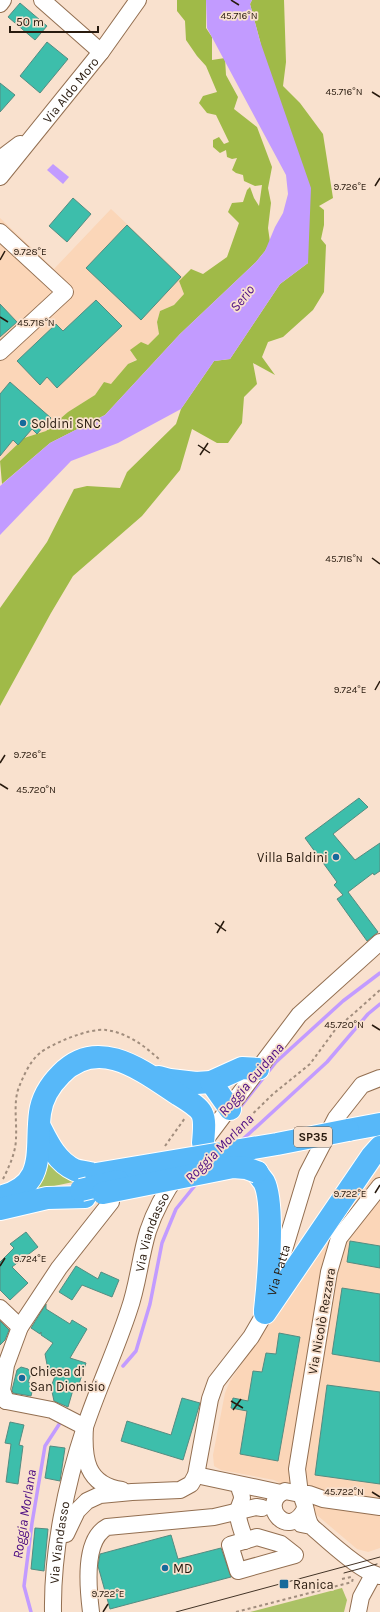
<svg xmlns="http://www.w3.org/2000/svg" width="380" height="1612" font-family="Karla,sans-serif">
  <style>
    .built { fill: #fbd6b8 }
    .green { fill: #abc265 }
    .forest { fill: #a0ba48 }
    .water { fill: #c29bff }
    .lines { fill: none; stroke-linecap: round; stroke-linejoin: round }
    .stream { stroke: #c29bff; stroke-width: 3.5 }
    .building { fill: #3dbeab; stroke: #548c81 }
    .minor-casing { stroke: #936f51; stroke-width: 18 }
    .highway-casing { stroke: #fff; stroke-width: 24 }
    .path { stroke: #a18d7d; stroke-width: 2; stroke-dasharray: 3 3; stroke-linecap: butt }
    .minor { stroke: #fff; stroke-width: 16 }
    .highway { stroke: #57b8f9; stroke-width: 22 }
    .tram { stroke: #433427; stroke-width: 1 }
    .highway-bridge-casing { stroke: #fff; stroke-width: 24; stroke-linecap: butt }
    .highway-bridge { stroke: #57b8f9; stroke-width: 22 }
    .ticks { fill: none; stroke: #281a0e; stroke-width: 1.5 }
    .poi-dot { fill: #166a9b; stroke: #f9e1ce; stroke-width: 1.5 }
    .labels { text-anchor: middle; stroke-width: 3.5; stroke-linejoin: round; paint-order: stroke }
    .shield { fill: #f9e1ce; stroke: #675648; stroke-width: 1 }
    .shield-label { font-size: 12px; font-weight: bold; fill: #281a0e }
    .street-label { font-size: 13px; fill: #281a0e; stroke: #f9e1ce }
    .poi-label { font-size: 13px; fill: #281a0e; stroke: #f9e1ce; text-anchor: start }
    .water-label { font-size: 14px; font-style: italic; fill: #4c0c83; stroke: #f9e1ce }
    .ticks-label { font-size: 10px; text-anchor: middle; fill: #281a0e; stroke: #f9e1ce; stroke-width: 3.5; stroke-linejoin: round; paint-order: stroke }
  </style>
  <rect width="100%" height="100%" fill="#f9e1ce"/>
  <!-- built -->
  <g class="built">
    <path d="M 111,209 L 183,277 L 179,281 L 184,294 L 174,305 L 160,311 L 157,322 L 159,334 L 148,345 L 130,351 L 137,359 L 128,364 L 111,385 L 104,382 L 95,395 L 68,412 L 46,431 L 24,438 L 0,461 L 0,218 L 54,269 Z"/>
    <path d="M 380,1167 L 380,1548 L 368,1552 L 357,1549 L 305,1505 L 293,1491 L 274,1480 L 221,1470 L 214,1466 L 213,1455 L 225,1393 L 230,1381 L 327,1237 Z"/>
  </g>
  <!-- green -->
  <g class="green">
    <path d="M 44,1147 L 92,1178 L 21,1193 Z"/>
    <path d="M 342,1588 L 347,1600 L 344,1612 L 250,1612 Z"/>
  </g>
  <!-- forest -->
  <g class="forest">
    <path d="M 177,0 L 206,0 L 206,28 L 212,37 L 212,60 L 225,58 L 226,75 L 238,97 L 234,109 L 257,127 L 272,167 L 268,188 L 271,203 L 268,228 L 270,242 L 265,251 L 256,262 L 180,334 L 105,415 L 50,443 L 2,484 L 0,461 L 24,438 L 46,431 L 68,412 L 95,395 L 104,382 L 111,384 L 128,364 L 137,360 L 130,350 L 141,342 L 148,345 L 159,334 L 157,322 L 160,311 L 174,305 L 184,294 L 179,281 L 191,269 L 203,274 L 227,257 L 239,223 L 228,212 L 232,203 L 243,202 L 247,190 L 250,187 L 254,198 L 259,206 L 262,185 L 255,186 L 244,181 L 243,175 L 236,173 L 232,170 L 237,158 L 232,159 L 227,157 L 226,150 L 220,153 L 213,147 L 213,140 L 219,137 L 224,144 L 229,142 L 216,115 L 207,113 L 199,103 L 203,96 L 217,92 L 206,66 L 197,56 L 186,40 L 185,21 L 177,11 Z"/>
    <path d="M 252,0 L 284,0 L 286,62 L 283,86 L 300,103 L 323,134 L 333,198 L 319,206 L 324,210 L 324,225 L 321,239 L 326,245 L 324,292 L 313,310 L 283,337 L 268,342 L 262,357 L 275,375 L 253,363 L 257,384 L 244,397 L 242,423 L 228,443 L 217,443 L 192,429 L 180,470 L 142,516 L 73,576 L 51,613 L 0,706 L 0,608 L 47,542 L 74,489 L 87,486 L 120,488 L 127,472 L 176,424 L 181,409 L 214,361 L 230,359 L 280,284 L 308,263 L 260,41 L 250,4 Z"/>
  </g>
  <!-- water -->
  <g class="water">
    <path d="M 206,0 L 252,0 L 250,4 L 260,41 L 311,188 L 308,263 L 280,284 L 230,359 L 214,361 L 181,409 L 118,443 L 71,461 L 0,535 L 0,486 L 50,443 L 105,415 L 180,334 L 256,262 L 265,251 L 275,227 L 283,213 L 288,194 L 286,175 L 207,28 Z"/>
    <path d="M 53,164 L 69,177 L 63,184 L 47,170 Z"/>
  </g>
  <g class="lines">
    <!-- stream -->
    <g class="stream">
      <path d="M 238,1110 L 276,1062 L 343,1001 L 380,973"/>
      <path d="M 241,1141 L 327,1062 L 368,1014 L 380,1004"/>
      <path d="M 123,1366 L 136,1351 L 150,1304 L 162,1243 L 176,1209 L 197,1183"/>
      <path d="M 31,1612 L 24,1586 L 32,1523 L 45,1446 L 60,1423"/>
    </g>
  </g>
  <!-- building -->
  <g class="building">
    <path d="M 20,3 L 47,26 L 35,40 L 8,17 Z"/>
    <path d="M 47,42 L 68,59 L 40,93 L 20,76 Z"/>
    <path d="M 0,83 L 15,95 L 0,112 Z"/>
    <path d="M 73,198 L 91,214 L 67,242 L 49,226 Z"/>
    <path d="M 127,225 L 181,277 L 141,320 L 86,268 Z"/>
    <path d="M 96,300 L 122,326 L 57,388 L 47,377 L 40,385 L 17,361 L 56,324 L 63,331 Z"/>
    <path d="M 0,304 L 17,322 L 0,337 Z"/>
    <path d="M 10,382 L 51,418 L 37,434 L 32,429 L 18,445 L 13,440 L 0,456 L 0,394 Z"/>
    <path d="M 359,798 L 368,807 L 333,834 L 355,860 L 380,843 L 380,871 L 374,875 L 373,873 L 348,892 L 378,932 L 367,941 L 337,899 L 343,895 L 334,885 L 337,882 L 305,838 Z"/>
    <path d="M 26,1232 L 38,1247 L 12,1267 L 28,1283 L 10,1300 L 0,1290 L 0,1262 L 14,1248 L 10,1244 Z"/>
    <path d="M 350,1241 L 380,1246 L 380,1268 L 347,1262 Z"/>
    <path d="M 76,1266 L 98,1279 L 101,1272 L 119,1280 L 112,1297 L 82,1285 L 72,1300 L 59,1292 Z"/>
    <path d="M 342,1288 L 380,1294 L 380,1362 L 332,1354 Z"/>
    <path d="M 46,1304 L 46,1309 L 70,1324 L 72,1320 L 87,1329 L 70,1358 L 86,1363 L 79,1384 L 75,1383 L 68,1407 L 54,1401 L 51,1387 L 55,1376 L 49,1375 L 45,1354 L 53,1343 L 41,1335 L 41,1332 L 40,1334 L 31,1328 Z"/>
    <path d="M 0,1321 L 9,1330 L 5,1340 L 0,1345 Z"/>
    <path d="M 279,1333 L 300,1337 L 278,1461 L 240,1454 L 247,1411 L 231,1408 L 233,1398 L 248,1401 L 253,1371 L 262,1372 L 266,1353 L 276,1354 Z"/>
    <path d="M 21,1367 L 28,1369 L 31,1374 L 28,1382 L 34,1384 L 31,1396 L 13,1393 L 12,1390 L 17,1370 Z"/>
    <path d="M 327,1385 L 380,1392 L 380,1484 L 315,1475 Z"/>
    <path d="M 182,1398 L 200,1403 L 183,1460 L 121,1441 L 127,1421 L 171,1435 Z"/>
    <path d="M 10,1422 L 24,1425 L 19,1445 L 23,1446 L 18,1484 L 6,1482 L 11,1444 L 5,1443 Z"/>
    <path d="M 50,1446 L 65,1448 L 60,1481 L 45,1478 Z"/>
    <path d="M 35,1528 L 48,1529 L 44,1571 L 31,1569 Z"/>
    <path d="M 171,1535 L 178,1559 L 221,1548 L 231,1577 L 110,1609 L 98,1566 L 100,1554 Z"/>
  </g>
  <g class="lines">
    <defs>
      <g id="minor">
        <path d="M 42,0 L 101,52"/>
        <path d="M 0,4 L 3,0"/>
        <path d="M 0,159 L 20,144"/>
        <path id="s1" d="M 0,177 L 101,52 L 138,0"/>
        <path d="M 0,232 L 65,292 L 0,352"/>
        <path d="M 202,1144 L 299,1015 L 380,942"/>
        <path d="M 380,1186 L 339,1238 L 329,1272 L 297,1469 L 300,1494 L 309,1494 L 323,1499 L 380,1507"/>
        <path d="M 0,1308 L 20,1327"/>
        <path d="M 6,1401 L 2,1390 L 6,1365 L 20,1327 L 59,1268 L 111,1202"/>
        <path d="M 6,1401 L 52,1410 L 85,1427 C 83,1458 86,1485 122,1490"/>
        <path d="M 196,1475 L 281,1493"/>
        <path d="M 240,1490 C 245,1502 239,1501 238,1512 C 237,1520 243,1532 245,1541"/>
        <path d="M 305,1509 C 288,1542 257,1503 285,1491 L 300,1494 C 307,1504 305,1516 311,1526"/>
        <path d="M 301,1524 L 311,1526 C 326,1539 362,1573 380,1576"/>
        <path id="s2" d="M 66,1534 L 77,1511 L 87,1501 L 100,1495 L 132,1492 L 180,1490 L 191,1484 L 196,1475 L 210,1399 L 216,1382 L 251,1337 L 265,1313 L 307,1174 L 336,1118 L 362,1085 L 380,1078"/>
        <path d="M 257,1537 L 281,1544 L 295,1555 L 238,1571 L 230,1545 Z"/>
        <path id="s3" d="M 53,1612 C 52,1552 66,1484 85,1427 C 98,1388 116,1350 129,1310 C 138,1285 140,1257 148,1231 C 155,1210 165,1192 178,1174"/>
        <path d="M 91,1612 C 88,1588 83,1540 107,1527 L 214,1517 L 256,1507 L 262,1508"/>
        <path d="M 358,1612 L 361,1597 L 373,1575"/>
      </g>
      <g id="highway">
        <path d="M 159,1077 L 170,1080 L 196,1083 L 211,1082 L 242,1068 L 258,1069"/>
        <path d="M 211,1082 L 230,1109"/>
        <path d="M 40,1127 C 48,1143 57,1162 75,1170 C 81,1172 90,1173 96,1174"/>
        <path d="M 348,1130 L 380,1124"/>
        <path d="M 257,1172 C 259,1176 262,1179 264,1182 C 275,1203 268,1284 265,1310"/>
        <path d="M 0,1197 C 48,1185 35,1150 40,1113 C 42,1098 50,1085 61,1074 C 99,1035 144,1072 179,1095 C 205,1111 206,1112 203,1143"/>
        <path d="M 0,1209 L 47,1198 L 85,1197"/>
        <path d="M 265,1313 L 372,1156 L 380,1147"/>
      </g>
    </defs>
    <!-- minor casing -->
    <use href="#minor" class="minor-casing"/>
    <!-- highway casing -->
    <use href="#highway" class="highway-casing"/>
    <!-- path -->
    <g class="path">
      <path d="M 232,1134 L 273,1094 L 310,1064 L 335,1030 L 380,990"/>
      <path d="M 165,1146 L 185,1118"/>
      <path d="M 3,1179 C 9,1167 16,1152 16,1138 C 17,1122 13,1102 19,1087 C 24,1075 30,1061 40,1053 C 53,1043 89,1028 106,1030 C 128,1033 145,1046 161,1061"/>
      <path d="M 342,1579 L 351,1577"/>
      <path d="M 236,1612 L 352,1582 L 353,1578"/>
    </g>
    <!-- minor -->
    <use href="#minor" class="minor"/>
    <!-- highway -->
    <use href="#highway" class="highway"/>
    <!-- tram -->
    <g class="tram">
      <path d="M 344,1573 L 377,1564"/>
      <path d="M 176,1612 L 380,1557"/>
    </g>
    <defs>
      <g id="highway-bridge">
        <path d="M 96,1174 L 277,1144 L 348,1130"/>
        <path d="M 81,1190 L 118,1181"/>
        <path d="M 103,1193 L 233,1167 L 246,1168 L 257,1172"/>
      </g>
    </defs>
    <!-- highway-bridge casing -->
    <use href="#highway-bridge" class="highway-bridge-casing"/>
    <!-- highway-bridge -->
    <use href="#highway-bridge" class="highway-bridge"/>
  </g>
  <!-- ticks -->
  <path class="ticks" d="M 231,0 L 239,5M 372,92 L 380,97M 375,186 L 380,178M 0,260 L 5,251M 0,317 L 8,322M 198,445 L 210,453M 200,455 L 208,443M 372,558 L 380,564M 375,690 L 380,681M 0,763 L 5,755M 0,784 L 8,789M 215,923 L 226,931M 217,933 L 224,921M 372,1025 L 380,1030M 375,1193 L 380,1185M 0,1266 L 5,1258M 231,1401 L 243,1408M 233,1410 L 241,1399M 372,1492 L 380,1497M 103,1612 L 108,1604"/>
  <!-- markers -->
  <g class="poi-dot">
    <circle cx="23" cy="423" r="4"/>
    <circle cx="336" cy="857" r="4"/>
    <circle cx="22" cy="1378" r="4"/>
    <circle cx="165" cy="1568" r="4"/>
    <rect x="279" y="1579" width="10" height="10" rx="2"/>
  </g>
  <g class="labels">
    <!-- shield labels -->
    <rect class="shield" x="294" y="1127" width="38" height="20" rx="3"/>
    <g class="shield-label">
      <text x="313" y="1141">SP35</text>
    </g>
    <!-- street labels -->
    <g class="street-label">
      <text dy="5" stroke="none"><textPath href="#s1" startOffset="112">Via Aldo Moro</textPath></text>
      <text dy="5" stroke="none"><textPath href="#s3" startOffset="395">Via Viandasso</textPath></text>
      <text dy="5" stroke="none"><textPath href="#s2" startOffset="382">Via Patta</textPath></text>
      <text transform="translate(321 1321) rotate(-80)" y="5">Via Nicolò Rezzara</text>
      <text dy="5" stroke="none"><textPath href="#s3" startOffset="70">Via Viandasso</textPath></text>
    </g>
    <!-- poi labels -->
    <g class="poi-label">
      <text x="31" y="428">Soldini SNC</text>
      <text x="328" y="862" text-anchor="end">Villa Baldini</text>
      <text x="30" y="1376">Chiesa di<tspan x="30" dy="15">San Dionisio</tspan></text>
      <text x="173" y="1573">MD</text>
      <text x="293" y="1589">Ranica</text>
    </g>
    <!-- water labels -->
    <g class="water-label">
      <text transform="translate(242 298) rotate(-51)" y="5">Serio</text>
      <text transform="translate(251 1079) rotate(-49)" y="5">Roggia Guidana</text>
      <text transform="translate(219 1148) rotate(-45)" y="5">Roggia Morlana</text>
      <text transform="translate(24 1514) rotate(-81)" y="5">Roggia Morlana</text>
    </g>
  </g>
  <g class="ticks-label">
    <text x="239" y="19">45.716°N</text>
    <text x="344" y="95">45.716°N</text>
    <text x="350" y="190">9.726°E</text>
    <text x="30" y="255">9.728°E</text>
    <text x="36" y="326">45.718°N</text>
    <text x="344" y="562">45.718°N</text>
    <text x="350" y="693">9.724°E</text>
    <text x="30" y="758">9.726°E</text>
    <text x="36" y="793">45.720°N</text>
    <text x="344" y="1028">45.720°N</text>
    <text x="350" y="1197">9.722°E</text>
    <text x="30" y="1262">9.724°E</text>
    <text x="344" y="1495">45.722°N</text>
    <text x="108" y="1597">9.722°E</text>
  </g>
  <!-- scale -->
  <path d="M10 26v6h88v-6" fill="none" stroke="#281a0e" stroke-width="2"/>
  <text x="16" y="26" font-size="12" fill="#281a0e" stroke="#f9e1ce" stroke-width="3" paint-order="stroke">50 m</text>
</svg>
